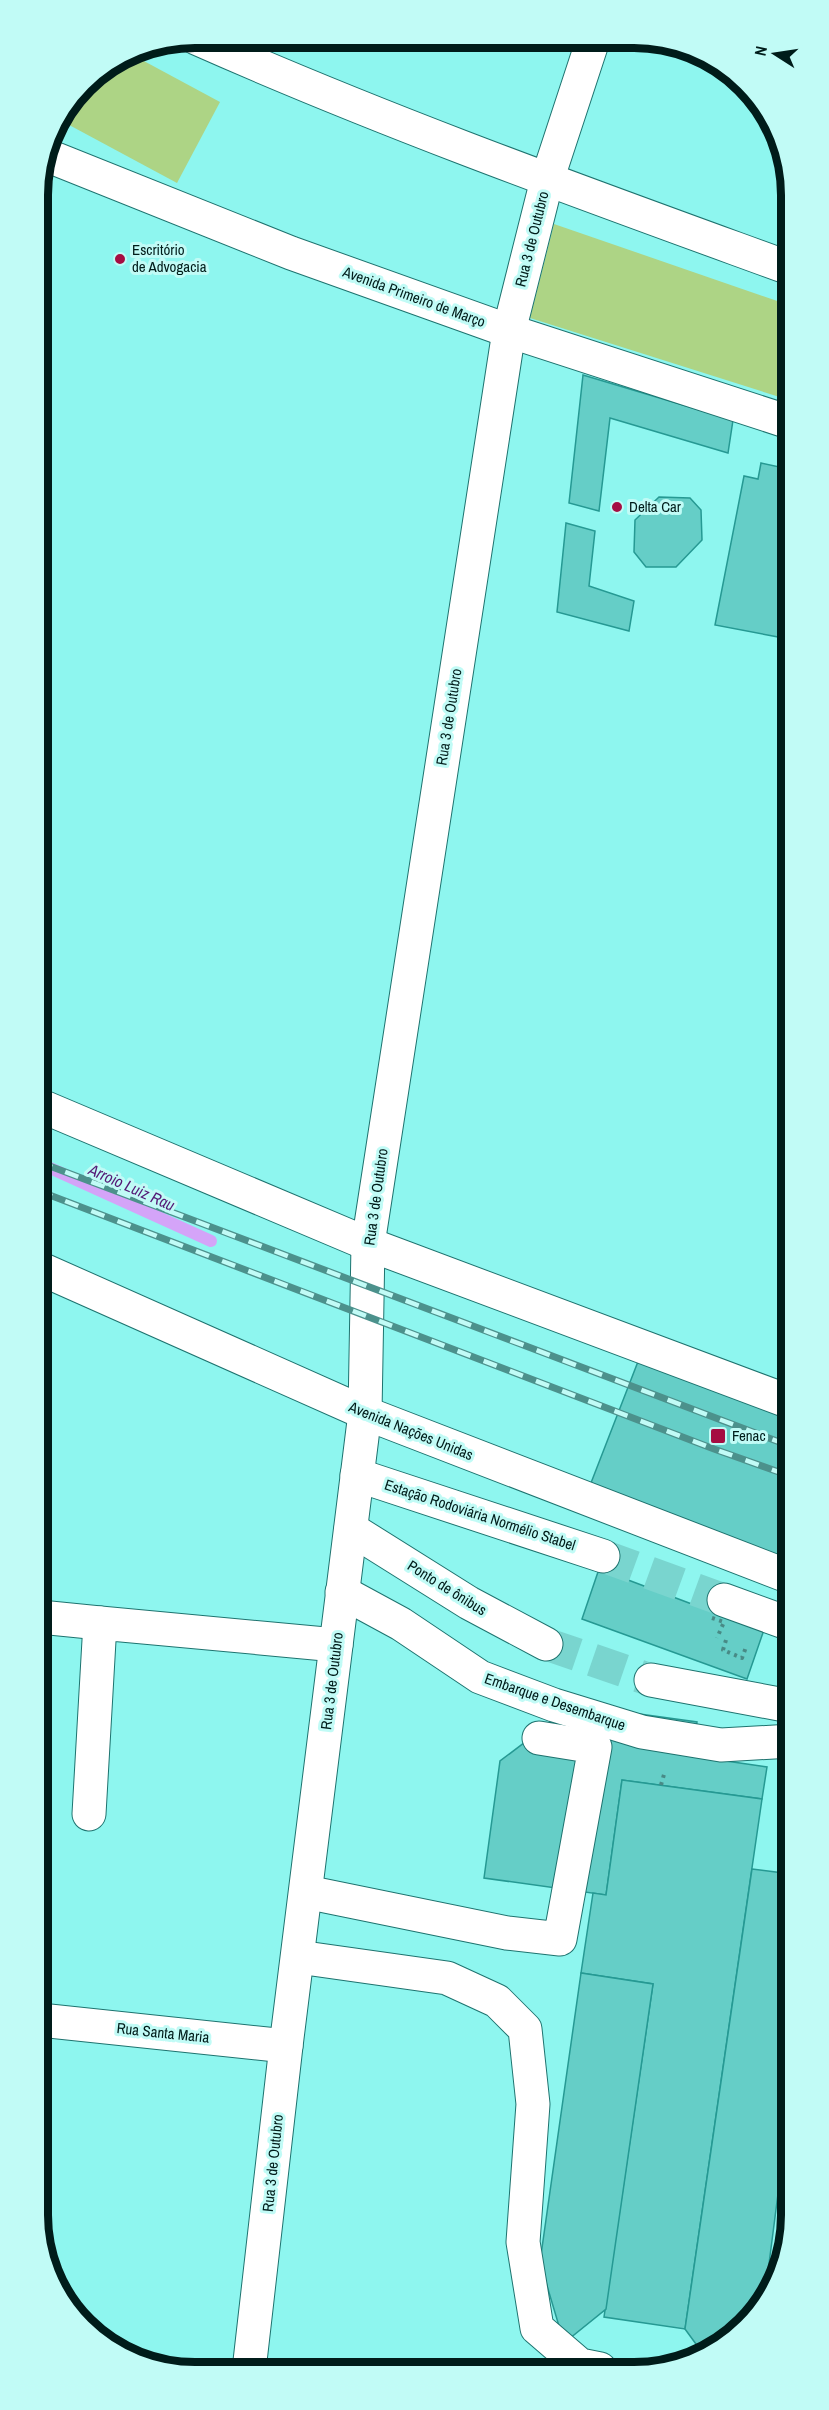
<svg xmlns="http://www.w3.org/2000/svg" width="829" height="2410" font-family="'Archivo Narrow',sans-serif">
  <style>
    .green { fill: #add485 }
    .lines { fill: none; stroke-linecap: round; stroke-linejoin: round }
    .stream { stroke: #d4a4f8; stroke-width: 12 }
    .building { fill: #65cec7; stroke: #269993; stroke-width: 1.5 }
    .minor-tunnel { stroke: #79d5cf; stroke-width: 33; stroke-dasharray: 33 16; stroke-linecap: butt }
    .minor-casing { stroke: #1e736f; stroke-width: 35 }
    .major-casing { stroke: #1e736f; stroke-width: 35 }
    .path { stroke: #488a86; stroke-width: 4; stroke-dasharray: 3 4.5; stroke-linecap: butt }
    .minor { stroke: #fff; stroke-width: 33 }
    .major { stroke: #fff; stroke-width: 33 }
    .rail-casing { stroke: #4c918c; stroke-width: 7 }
    .rail { stroke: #c1fbf6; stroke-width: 4.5; stroke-dasharray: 14; stroke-linecap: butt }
    .path-bridge { stroke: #488a86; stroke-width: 4; stroke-dasharray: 3 4.5; stroke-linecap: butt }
    .poi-dot { fill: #a50d42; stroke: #c1fbf6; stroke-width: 2 }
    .labels { text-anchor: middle; stroke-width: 6; stroke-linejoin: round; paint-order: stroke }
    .street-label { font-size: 15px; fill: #001c1a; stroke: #c1fbf6 }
    .poi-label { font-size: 15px; fill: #001c1a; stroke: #c1fbf6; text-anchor: start }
    .water-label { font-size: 16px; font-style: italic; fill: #541975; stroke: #c1fbf6 }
    .rim { fill: none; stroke: #001c1a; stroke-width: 8 }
  </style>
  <rect width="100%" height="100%" fill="#8ef6ef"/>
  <!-- green -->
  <g class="green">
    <path d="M 129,53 L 220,102 L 177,183 L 58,119 L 91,77 Z"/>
    <path d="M 554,224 L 789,305 L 789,400 L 530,318 Z"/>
  </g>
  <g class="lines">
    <!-- stream -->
    <path class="stream" d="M 39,1163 L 211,1241"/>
  </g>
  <!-- building -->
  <g class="building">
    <path d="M 583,375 L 733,420 L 728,453 L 610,418 L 599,511 L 569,503 Z"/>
    <path d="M 761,463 L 789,469 L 789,639 L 715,625 L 744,476 L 758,479 Z"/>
    <path d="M 659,497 L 690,498 L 701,510 L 702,540 L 676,567 L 646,567 L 634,552 L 635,520 Z"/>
    <path d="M 566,523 L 595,531 L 589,586 L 634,601 L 629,631 L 557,612 Z"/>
    <path d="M 639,1359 L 790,1419 L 790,1543 L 783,1562 L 589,1488 Z"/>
    <path d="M 599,1569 L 705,1609 L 708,1603 L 766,1624 L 747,1679 L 582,1619 Z"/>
    <path d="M 574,1705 L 697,1722 L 692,1756 L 767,1767 L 762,1799 L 622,1780 L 606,1895 L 484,1878 L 500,1761 Z"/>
    <path d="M 622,1780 L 762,1799 L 685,2329 L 604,2317 L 653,1984 L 581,1973 L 593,1893 L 606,1895 Z"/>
    <path d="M 752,1869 L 791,1874 L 791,2093 L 766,2287 L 742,2328 L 713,2351 L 704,2355 L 685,2329 Z"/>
    <path d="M 581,1973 L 653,1984 L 606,2309 L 564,2343 L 540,2262 Z"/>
  </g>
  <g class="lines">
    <!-- minor-tunnel -->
    <g class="minor-tunnel">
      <path d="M 603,1556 L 724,1600"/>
      <path d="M 546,1644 L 651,1680"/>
    </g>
    <defs>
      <g id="minor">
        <path d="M 357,1475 L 603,1556"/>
        <path d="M 351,1529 L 469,1603 L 546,1644"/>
        <path d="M 342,1592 L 401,1624 L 480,1677 L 554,1705 L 642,1732 L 721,1745 L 791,1741"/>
        <path d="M 724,1600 L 790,1624"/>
        <path d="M 40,1617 L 100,1623"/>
        <path d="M 651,1680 L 790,1706"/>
        <path d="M 89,1814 L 100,1623 L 336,1645"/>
        <path d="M 306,1892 L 507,1933 L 560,1939 L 595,1747 L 539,1738"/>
        <path d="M 298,1957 L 447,1978 L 497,2001 L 525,2029 L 533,2104 L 523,2242 L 537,2328 L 580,2365 L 600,2369"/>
        <path d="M 40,2020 L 286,2046"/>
        <path d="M 249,2370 L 286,2046 L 365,1413 L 368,1244 L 509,331 L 547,180 L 593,40"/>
      </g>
      <g id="major">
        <path d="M 196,38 C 390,124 589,195 789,268"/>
        <path d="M 46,155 L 291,253 L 509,331 L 789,422"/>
        <path d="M 39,1105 L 368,1244 L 790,1402"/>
        <path d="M 39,1268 L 365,1413 L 790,1577"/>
      </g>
    </defs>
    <!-- minor casing -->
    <use href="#minor" class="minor-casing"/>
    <!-- major casing -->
    <use href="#major" class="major-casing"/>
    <!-- path -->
    <g class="path">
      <path d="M 726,1640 L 723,1650 L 742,1658 L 746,1647"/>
      <path d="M 661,1785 L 665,1771"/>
    </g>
    <!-- minor -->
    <use href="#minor" class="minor"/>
    <!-- major -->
    <use href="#major" class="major"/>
    <defs>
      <g id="rail">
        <path d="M 39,1162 L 790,1446"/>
        <path d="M 39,1191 L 714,1449 L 790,1476"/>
      </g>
    </defs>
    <!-- rail casing -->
    <use href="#rail" class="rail-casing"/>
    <!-- rail -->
    <use href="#rail" class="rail"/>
    <!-- path-bridge -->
    <path class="path-bridge" d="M 712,1618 L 724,1622 L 717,1638"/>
  </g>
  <!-- markers -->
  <g class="poi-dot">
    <circle cx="120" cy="259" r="6"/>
    <circle cx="617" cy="507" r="6"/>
    <rect x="710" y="1428" width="16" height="16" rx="3"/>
  </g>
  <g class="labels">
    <!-- street labels -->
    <g class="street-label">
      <text transform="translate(532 239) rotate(-76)" y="5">Rua 3 de Outubro</text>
      <text transform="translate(414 297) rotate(20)" y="5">Avenida Primeiro de Março</text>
      <text transform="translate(449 717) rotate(-81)" y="5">Rua 3 de Outubro</text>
      <text transform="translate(376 1197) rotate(-82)" y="5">Rua 3 de Outubro</text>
      <text transform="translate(411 1431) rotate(22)" y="5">Avenida Nações Unidas</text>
      <text transform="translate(480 1515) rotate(18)" y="5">Estação Rodoviária Normélio Stabel</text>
      <text transform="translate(447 1588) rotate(32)" y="5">Ponto de ônibus</text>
      <text transform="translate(332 1681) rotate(-83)" y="5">Rua 3 de Outubro</text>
      <text transform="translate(555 1702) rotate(19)" y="5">Embarque e Desembarque</text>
      <text transform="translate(163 2033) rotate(6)" y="5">Rua Santa Maria</text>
      <text transform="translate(273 2163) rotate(-84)" y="5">Rua 3 de Outubro</text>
    </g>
    <!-- poi labels -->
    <g class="poi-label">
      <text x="132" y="255">Escritório<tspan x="132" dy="17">de Advogacia</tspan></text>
      <text x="629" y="512">Delta Car</text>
      <text x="732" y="1441">Fenac</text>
    </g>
    <!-- water labels -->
    <g class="water-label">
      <text transform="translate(132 1187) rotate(24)" y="6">Arroio Luiz Rau</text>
    </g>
  </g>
  <!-- crop -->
  <path d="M0 0H829V2410H0ZM195 48H634A147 147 0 0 1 781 195V2215A147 147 0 0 1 634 2362H195A147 147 0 0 1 48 2215V195A147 147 0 0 1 195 48Z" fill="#c1fbf6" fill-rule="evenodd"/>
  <path class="rim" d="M195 48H634A147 147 0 0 1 781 195V2215A147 147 0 0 1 634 2362H195A147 147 0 0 1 48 2215V195A147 147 0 0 1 195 48Z"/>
  <!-- north arrow -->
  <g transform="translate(775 54) rotate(282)" stroke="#c1fbf6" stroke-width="4.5" paint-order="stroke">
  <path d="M0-4.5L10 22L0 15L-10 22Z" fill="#001c1a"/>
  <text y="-9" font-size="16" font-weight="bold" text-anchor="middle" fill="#001c1a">N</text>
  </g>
</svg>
